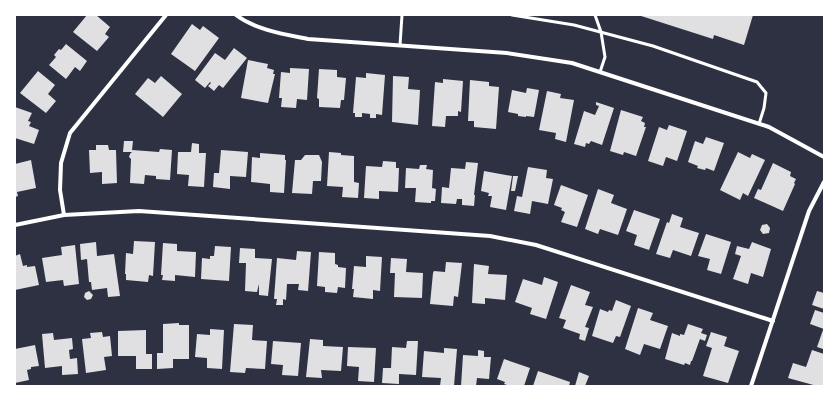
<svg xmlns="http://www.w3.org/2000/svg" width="839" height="401" font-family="Signika,sans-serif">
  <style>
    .building { fill: #e0e0e3 }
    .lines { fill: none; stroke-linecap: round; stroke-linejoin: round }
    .service { stroke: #fff; stroke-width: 3 }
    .minor { stroke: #fff; stroke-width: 4 }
  </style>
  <rect width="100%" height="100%" fill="#2d3142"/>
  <!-- building -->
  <g class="building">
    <path d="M 87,15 L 96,15 L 110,27 L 105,34 L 109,37 L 97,51 L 73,32 Z"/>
    <path d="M 638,15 L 753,15 L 744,45 L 714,35 L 713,39 Z"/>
    <path d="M 192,24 L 200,30 L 203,26 L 219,38 L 195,71 L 171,54 Z"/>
    <path d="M 66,44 L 87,61 L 80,71 L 75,67 L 66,79 L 49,65 L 56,57 L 54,55 L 59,49 L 61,50 Z"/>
    <path d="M 234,48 L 247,58 L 223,88 L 219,85 L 214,91 L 208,86 L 211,83 L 210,82 L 205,88 L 195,80 L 215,53 L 225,60 Z"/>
    <path d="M 248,60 L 268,64 L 267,68 L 274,70 L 273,74 L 275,74 L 268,103 L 241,98 Z"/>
    <path d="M 290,68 L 309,69 L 307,100 L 297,99 L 296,108 L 281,107 L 282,98 L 279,98 L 281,72 L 290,73 Z"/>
    <path d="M 319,69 L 337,70 L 337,77 L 346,78 L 344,100 L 341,100 L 340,108 L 319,107 L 319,99 L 317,98 Z"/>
    <path d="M 38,71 L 55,85 L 48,94 L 56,101 L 46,113 L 20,93 Z"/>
    <path d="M 366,73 L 385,75 L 382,115 L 376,114 L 376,118 L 370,118 L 370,114 L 362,113 L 362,117 L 355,117 L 355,113 L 353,113 L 356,77 L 366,78 Z"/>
    <path d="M 161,76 L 182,94 L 163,117 L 135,94 L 148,78 L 155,83 Z"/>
    <path d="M 393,76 L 409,77 L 408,89 L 420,90 L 418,125 L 392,122 Z"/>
    <path d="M 443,79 L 463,81 L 461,112 L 458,111 L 458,116 L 446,116 L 445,127 L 432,126 L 435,82 L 443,83 Z"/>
    <path d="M 470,80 L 489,82 L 489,86 L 499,87 L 496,129 L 474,127 L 474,121 L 468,121 Z"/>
    <path d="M 527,88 L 539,90 L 534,117 L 526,116 L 526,117 L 518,116 L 518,114 L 508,112 L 512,90 L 526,93 Z"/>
    <path d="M 547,91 L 561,94 L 560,98 L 574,100 L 566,142 L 555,139 L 556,133 L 539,130 Z"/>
    <path d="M 596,102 L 614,108 L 602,145 L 591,141 L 589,144 L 586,143 L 585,147 L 574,144 L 584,111 L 595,115 L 599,106 L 596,105 Z"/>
    <path d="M 15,107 L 32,113 L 28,121 L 31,122 L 29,126 L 39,130 L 34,144 L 15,138 Z"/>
    <path d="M 621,110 L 643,117 L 641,121 L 645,123 L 644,127 L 646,127 L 636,156 L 624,152 L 623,155 L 610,151 Z"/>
    <path d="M 669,125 L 687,131 L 677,161 L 666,157 L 663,166 L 648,161 L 659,127 L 667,130 Z"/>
    <path d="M 706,137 L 724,143 L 714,171 L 706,168 L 705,170 L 697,168 L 698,166 L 688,162 L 695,141 L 703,144 Z"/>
    <path d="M 124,141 L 133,141 L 132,150 L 159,152 L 160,149 L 172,150 L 170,180 L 156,179 L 156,176 L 145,175 L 144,184 L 130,183 L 131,159 L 129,157 L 130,154 L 132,152 L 123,152 Z"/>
    <path d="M 192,143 L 199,144 L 199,153 L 206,153 L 204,187 L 188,186 L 189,175 L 177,174 L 178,152 L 191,152 Z"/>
    <path d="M 96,145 L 108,145 L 109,150 L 116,150 L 117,183 L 102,184 L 102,172 L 90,173 L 89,150 L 96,150 Z"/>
    <path d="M 221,150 L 248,152 L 246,177 L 230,176 L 230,189 L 213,187 L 214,173 L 219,173 Z"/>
    <path d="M 329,152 L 341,153 L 341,155 L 354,156 L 354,182 L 359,183 L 358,198 L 342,197 L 343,187 L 327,186 Z"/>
    <path d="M 738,152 L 750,158 L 752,154 L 765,160 L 748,196 L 743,193 L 740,200 L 720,190 Z"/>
    <path d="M 260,153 L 285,155 L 285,160 L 286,160 L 284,193 L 270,192 L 270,184 L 251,182 L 252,157 L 260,158 Z"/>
    <path d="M 305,155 L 319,155 L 322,162 L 321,181 L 313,181 L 312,194 L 292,193 L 295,160 L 301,160 Z"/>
    <path d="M 31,160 L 36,188 L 17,192 L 18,196 L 15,197 L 15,164 Z"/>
    <path d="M 383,161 L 396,162 L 396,168 L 399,168 L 398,192 L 379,191 L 379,199 L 364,198 L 366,166 L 382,167 Z"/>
    <path d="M 466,162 L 478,163 L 474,195 L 475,195 L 474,206 L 462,205 L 462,199 L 457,199 L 456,204 L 441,203 L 442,187 L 449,188 L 451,168 L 465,169 Z"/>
    <path d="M 773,163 L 791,172 L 790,176 L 796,179 L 794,183 L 795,184 L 783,211 L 754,198 L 758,189 L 761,190 Z"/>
    <path d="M 420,165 L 427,165 L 426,169 L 433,170 L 432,188 L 436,189 L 435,201 L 431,201 L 431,203 L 415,202 L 416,188 L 405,188 L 406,168 L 419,169 Z"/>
    <path d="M 528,167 L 547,170 L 546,178 L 553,179 L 548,204 L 532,201 L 530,214 L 514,211 L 517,196 L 522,197 Z"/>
    <path d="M 484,171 L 512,176 L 506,210 L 490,207 L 492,196 L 488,196 L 489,193 L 481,191 Z"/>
    <path d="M 513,176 L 518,176 L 515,191 L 511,191 Z"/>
    <path d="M 561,185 L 588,195 L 577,227 L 561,222 L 565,212 L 561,210 L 562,208 L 554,205 Z"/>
    <path d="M 598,189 L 614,195 L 611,203 L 627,209 L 618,235 L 600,229 L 598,234 L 585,229 Z"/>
    <path d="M 634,210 L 660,219 L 649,250 L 634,245 L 637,235 L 626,231 Z"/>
    <path d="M 672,214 L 683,218 L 680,227 L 699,233 L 691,256 L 673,250 L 670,258 L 656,254 L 667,222 L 669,223 Z"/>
    <path d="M 767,224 L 770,228 L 769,233 L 763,234 L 760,230 L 762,225 Z"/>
    <path d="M 706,234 L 731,242 L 721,274 L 707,270 L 710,259 L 698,256 Z"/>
    <path d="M 134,241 L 155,242 L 153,276 L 149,275 L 148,282 L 126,280 L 126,274 L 125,274 L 126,253 L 133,254 Z"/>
    <path d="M 96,242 L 97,256 L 114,254 L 120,296 L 108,297 L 107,288 L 92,290 L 91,282 L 89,282 L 87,259 L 81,260 L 80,244 Z"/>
    <path d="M 752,242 L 771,249 L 763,277 L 751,273 L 748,284 L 733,279 L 741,256 L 735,254 L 737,246 L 749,249 Z"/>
    <path d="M 163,243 L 177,244 L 177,251 L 196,252 L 195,277 L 175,275 L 175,281 L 162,280 L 163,275 L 161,275 Z"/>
    <path d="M 75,245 L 79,284 L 64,286 L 63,280 L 46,282 L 42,258 L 62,255 L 61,247 Z"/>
    <path d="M 215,246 L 231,247 L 229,281 L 201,279 L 202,258 L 210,259 L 210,256 L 214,256 Z"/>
    <path d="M 240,248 L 255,249 L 255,258 L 272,259 L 268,296 L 259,295 L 259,284 L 257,292 L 245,291 L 246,263 L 239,263 Z"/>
    <path d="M 297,251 L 311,252 L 308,291 L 298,290 L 299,284 L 287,284 L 286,300 L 283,299 L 283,305 L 276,305 L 277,299 L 274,299 L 277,258 L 296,260 Z"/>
    <path d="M 319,252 L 335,253 L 335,264 L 338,265 L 338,267 L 346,268 L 345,288 L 338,287 L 337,293 L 325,292 L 325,287 L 317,286 Z"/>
    <path d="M 20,254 L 23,266 L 27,265 L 27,267 L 35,266 L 39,285 L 15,290 L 15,256 Z"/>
    <path d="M 366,256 L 382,257 L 380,291 L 373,290 L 373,299 L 353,297 L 354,289 L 352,289 L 354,266 L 366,267 Z"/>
    <path d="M 391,258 L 407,259 L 406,272 L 423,273 L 422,298 L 394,297 L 395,273 L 390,273 Z"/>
    <path d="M 446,262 L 462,263 L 458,297 L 454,296 L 453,306 L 430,304 L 433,273 L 434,271 L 445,272 Z"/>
    <path d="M 474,264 L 489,266 L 488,274 L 507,275 L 505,300 L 485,298 L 485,304 L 472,303 Z"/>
    <path d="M 544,277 L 558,282 L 546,319 L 530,314 L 532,308 L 515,302 L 523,279 L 542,285 Z"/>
    <path d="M 571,285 L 590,292 L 585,305 L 593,307 L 585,327 L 589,328 L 585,341 L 579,339 L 580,334 L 563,328 L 566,320 L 559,318 Z"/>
    <path d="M 89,291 L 93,295 L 91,299 L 87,300 L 84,297 L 85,293 Z"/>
    <path d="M 817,291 L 824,293 L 824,309 L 812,305 Z"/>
    <path d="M 616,300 L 631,306 L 620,337 L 616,336 L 613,343 L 592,336 L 600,309 L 608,312 L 609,310 L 612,311 Z"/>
    <path d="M 638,308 L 653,313 L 650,320 L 668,326 L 660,349 L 644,344 L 640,355 L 625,349 Z"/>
    <path d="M 815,310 L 824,313 L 824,329 L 810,324 Z"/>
    <path d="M 179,323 L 179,325 L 189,325 L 189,359 L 173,359 L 173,368 L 157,369 L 157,353 L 163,353 L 163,324 Z"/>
    <path d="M 234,324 L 253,325 L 252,340 L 267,341 L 265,369 L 246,368 L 245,373 L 230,372 Z"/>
    <path d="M 688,324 L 703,329 L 701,333 L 707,335 L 705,341 L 700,339 L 692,361 L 691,361 L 690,365 L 685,363 L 684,365 L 665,359 L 672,333 L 680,336 L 680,334 L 684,335 Z"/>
    <path d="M 210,329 L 224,330 L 222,369 L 207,368 L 207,358 L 195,357 L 197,334 L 210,335 Z"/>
    <path d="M 146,330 L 146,354 L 152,354 L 152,369 L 136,369 L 136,356 L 118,356 L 118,331 Z"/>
    <path d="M 823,330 L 824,331 L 824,348 L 823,349 L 817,347 Z"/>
    <path d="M 102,332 L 103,337 L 110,336 L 112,356 L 104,357 L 106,370 L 86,373 L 82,339 L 91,338 L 90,333 Z"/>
    <path d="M 711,332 L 727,337 L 724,346 L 739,351 L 728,383 L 703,376 L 712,348 L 706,346 Z"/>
    <path d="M 53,333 L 54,340 L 72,338 L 73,349 L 69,350 L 70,359 L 77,358 L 78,374 L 62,375 L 62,366 L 45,368 L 42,334 Z"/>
    <path d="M 310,339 L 323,340 L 323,346 L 343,347 L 341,371 L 321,370 L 322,378 L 306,377 Z"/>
    <path d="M 273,341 L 301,343 L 298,376 L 282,375 L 283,365 L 271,364 Z"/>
    <path d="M 407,341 L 418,341 L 416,375 L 399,374 L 399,384 L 382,383 L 383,368 L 391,368 L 392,347 L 406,348 Z"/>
    <path d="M 35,345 L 39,366 L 31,367 L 31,369 L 27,370 L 29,380 L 15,383 L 15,349 Z"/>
    <path d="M 348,347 L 376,348 L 374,382 L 358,381 L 359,367 L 347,366 Z"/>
    <path d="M 444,348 L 457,349 L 454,386 L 440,386 L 441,378 L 422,377 L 424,351 L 444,353 Z"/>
    <path d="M 478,350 L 484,351 L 484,357 L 491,357 L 489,379 L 477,378 L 476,386 L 461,386 L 463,355 L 478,356 Z"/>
    <path d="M 812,350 L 824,354 L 824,386 L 817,386 L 788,378 L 793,363 L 806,367 Z"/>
    <path d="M 504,359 L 530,368 L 524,386 L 507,386 L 507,385 L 504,384 L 505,382 L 497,379 Z"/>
    <path d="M 538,371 L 570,382 L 569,386 L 533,386 Z"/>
    <path d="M 579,372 L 589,376 L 585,386 L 575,386 Z"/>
  </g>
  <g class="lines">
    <!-- service -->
    <g class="service">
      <path d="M 512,15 L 574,25 L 653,46 L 757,82 L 766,93 L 764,108 L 759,124"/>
      <path d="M 595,15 L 601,32 L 605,57 L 600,72"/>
      <path d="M 400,45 L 402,15"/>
    </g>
    <!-- minor -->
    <g class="minor">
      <path d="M 236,15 C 256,30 283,34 308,39 L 507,53 L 572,63 L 769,127 L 824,157"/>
      <path d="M 64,215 L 60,190 L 61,163 L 70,133 L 166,15"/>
      <path d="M 15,225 L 64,215 L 139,211 L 490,236 L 536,245 L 773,321"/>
      <path d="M 751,386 L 809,211 L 824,182"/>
    </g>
  </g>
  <!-- border -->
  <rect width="839" height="401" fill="none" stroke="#ffffff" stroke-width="32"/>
</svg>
